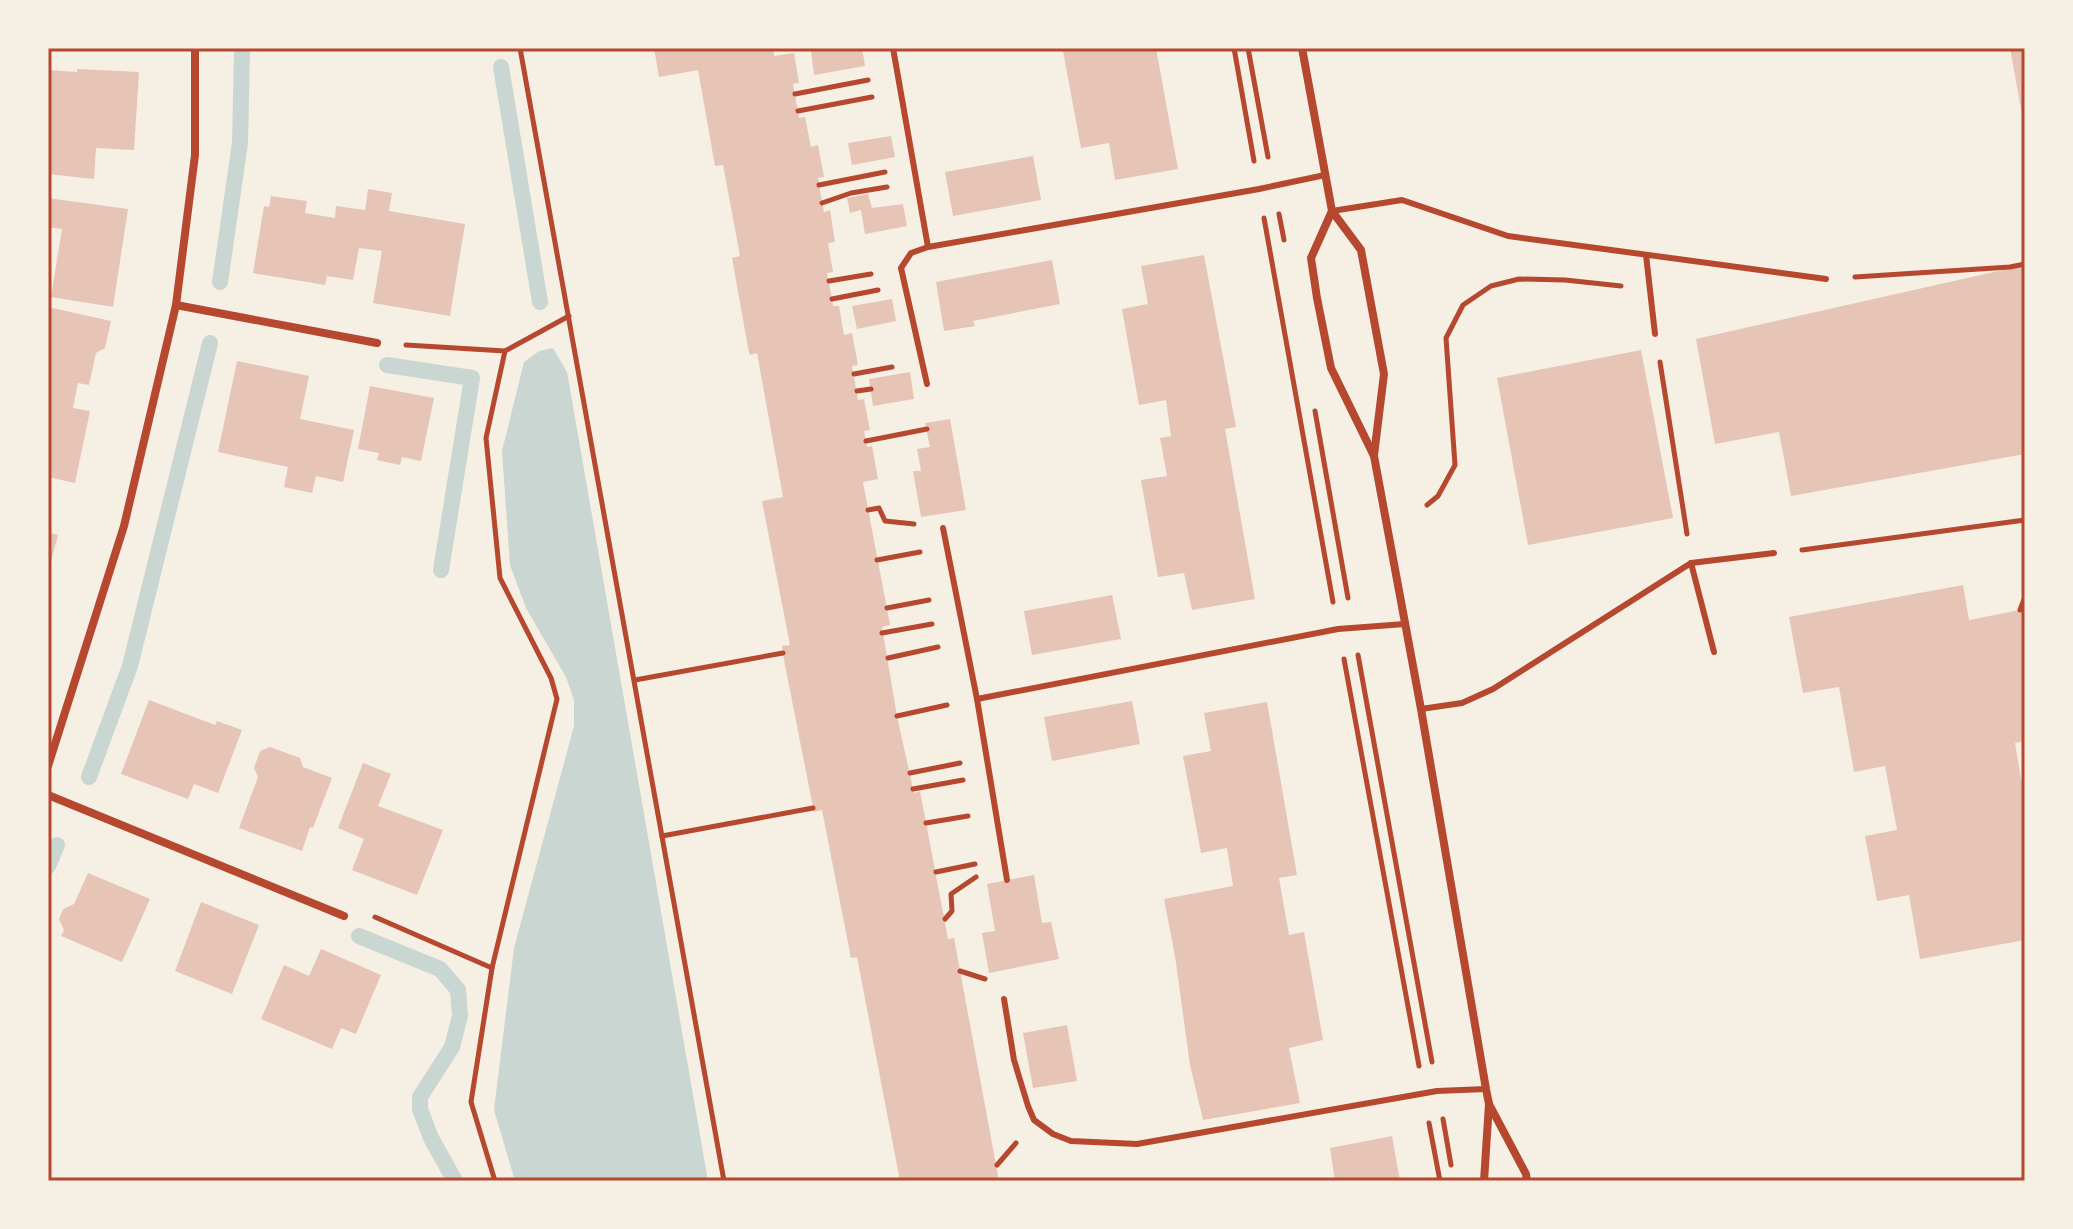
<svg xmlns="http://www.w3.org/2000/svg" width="2073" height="1229" font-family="'Space Grotesk',sans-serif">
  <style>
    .water { fill: #c9d6d2 }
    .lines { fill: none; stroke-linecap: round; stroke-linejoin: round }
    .stream { stroke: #c9d6d2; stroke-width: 16 }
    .building { fill: #e6c5b7 }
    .path { stroke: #b5482f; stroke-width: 5 }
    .service { stroke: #b5482f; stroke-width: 6 }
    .minor { stroke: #b5482f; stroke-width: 8 }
    .neatline { fill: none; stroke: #b5482f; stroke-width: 3 }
  </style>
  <rect width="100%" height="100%" fill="#f6efe4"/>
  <!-- water -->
  <path class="water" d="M 553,348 L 567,372 L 708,1181 L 515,1181 L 494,1110 L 514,948 L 574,726 L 574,700 L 566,677 L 526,608 L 510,565 L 502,451 L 524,362 L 539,351 Z"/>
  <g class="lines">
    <!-- stream -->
    <g class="stream">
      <path d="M 501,67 L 540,302"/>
      <path d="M 220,282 L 240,143 L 242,50"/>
      <path d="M 387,365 L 472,378 L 441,570"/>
      <path d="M 89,777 L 130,666 L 210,343"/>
      <path d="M 48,866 L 57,845"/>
      <path d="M 359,936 L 440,969 L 458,990 L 460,1016 L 452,1047 L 420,1097 L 420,1109 L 431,1138 L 455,1181"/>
    </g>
  </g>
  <!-- building -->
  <g class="building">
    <path d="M 654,48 L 773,48 L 774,56 L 794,53 L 799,83 L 793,84 L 799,118 L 805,117 L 811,147 L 818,145 L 824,177 L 818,178 L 819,185 L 824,212 L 830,210 L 835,242 L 828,243 L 833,272 L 827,273 L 832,299 L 833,306 L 839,306 L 844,335 L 852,333 L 858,365 L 852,366 L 858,400 L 864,399 L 870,430 L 864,431 L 867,447 L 872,446 L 878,479 L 863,482 L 890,625 L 882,627 L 897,716 L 913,789 L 914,793 L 920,791 L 948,939 L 954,938 L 999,1181 L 900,1181 L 857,957 L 851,958 L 822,810 L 814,812 L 784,660 L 782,646 L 790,645 L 762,501 L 783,497 L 757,353 L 750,355 L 749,353 L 732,258 L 740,256 L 723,165 L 715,166 L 698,70 L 659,77 Z"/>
    <path d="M 825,48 L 862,48 L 865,66 L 814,75 L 811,50 Z"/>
    <path d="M 1079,48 L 1156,48 L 1178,169 L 1115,180 L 1109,143 L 1081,148 L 1063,51 Z"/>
    <path d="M 2010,48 L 2025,48 L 2025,119 L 2023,120 Z"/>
    <path d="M 77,69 L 139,72 L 134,150 L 96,148 L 94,179 L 48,174 L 48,70 L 77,72 Z"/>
    <path d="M 891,136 L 895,157 L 852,165 L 848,143 Z"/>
    <path d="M 1033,156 L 1041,200 L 953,216 L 945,172 Z"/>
    <path d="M 368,189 L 392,193 L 389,211 L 465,224 L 450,316 L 373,303 L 382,251 L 359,248 L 353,280 L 327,276 L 325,285 L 253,273 L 264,206 L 269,207 L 271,196 L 307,201 L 305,213 L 335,218 L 336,206 L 365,210 Z"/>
    <path d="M 868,194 L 872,208 L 903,204 L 907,226 L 865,234 L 861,210 L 850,213 L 847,198 Z"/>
    <path d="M 48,198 L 128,209 L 113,307 L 51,297 L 62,229 L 48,227 Z"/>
    <path d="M 1204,255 L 1236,427 L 1225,429 L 1255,599 L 1192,610 L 1184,573 L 1158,577 L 1141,480 L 1167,476 L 1160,438 L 1171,436 L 1166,400 L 1139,405 L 1122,309 L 1148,304 L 1141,266 Z"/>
    <path d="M 1052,260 L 1060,304 L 973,321 L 975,326 L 944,331 L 936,282 Z"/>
    <path d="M 2025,265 L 2025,454 L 1791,496 L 1779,432 L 1715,444 L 1696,339 Z"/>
    <path d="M 892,299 L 896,321 L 857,329 L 852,306 Z"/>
    <path d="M 48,307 L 111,321 L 105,348 L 96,353 L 89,385 L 78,383 L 73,408 L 90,411 L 75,483 L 48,477 Z"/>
    <path d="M 1641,350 L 1673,518 L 1528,545 L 1497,378 Z"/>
    <path d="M 237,361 L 309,376 L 300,419 L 354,430 L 343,482 L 316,476 L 312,493 L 284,487 L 288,467 L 218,452 Z"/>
    <path d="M 910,372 L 914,399 L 873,406 L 869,379 Z"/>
    <path d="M 370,386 L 434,398 L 421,461 L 402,457 L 400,465 L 377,460 L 379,453 L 358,449 Z"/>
    <path d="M 950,419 L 966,510 L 921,517 L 913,471 L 921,471 L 917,449 L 930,447 L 925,423 Z"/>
    <path d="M 48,532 L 58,535 L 49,568 L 48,568 Z"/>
    <path d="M 1963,585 L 1969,620 L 2025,609 L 2025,741 L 2015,743 L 2025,802 L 2025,940 L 1920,959 L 1909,895 L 1877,901 L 1865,836 L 1897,830 L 1885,766 L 1854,772 L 1839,687 L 1803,693 L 1789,617 Z"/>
    <path d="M 1112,595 L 1121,639 L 1032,655 L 1024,611 Z"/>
    <path d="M 149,700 L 215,725 L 217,721 L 242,730 L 218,793 L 194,784 L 188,799 L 121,774 Z"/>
    <path d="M 1132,701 L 1140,744 L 1052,761 L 1044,717 Z"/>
    <path d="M 1267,702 L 1297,875 L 1279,878 L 1289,935 L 1304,932 L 1323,1040 L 1289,1048 L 1300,1103 L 1203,1120 L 1190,1065 L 1175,956 L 1164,899 L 1233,886 L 1227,848 L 1201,853 L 1183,756 L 1211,751 L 1204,713 Z"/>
    <path d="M 270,747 L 300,758 L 303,767 L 332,778 L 313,828 L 310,827 L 302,851 L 239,828 L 258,777 L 254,768 L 260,751 Z"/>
    <path d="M 363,763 L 391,774 L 378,806 L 443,830 L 417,895 L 352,870 L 364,839 L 338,828 Z"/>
    <path d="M 88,873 L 150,899 L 122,962 L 61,936 L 64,930 L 59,919 L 63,909 L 74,904 Z"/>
    <path d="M 1034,875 L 1042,923 L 1051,922 L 1059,959 L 989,973 L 982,933 L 995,931 L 987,884 Z"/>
    <path d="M 201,902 L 259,925 L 232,994 L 175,971 Z"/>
    <path d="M 321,949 L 381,975 L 356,1034 L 341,1028 L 332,1049 L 261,1019 L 284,965 L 309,976 Z"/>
    <path d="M 1067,1025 L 1077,1081 L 1033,1088 L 1023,1033 Z"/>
    <path d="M 1392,1136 L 1400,1181 L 1335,1181 L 1330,1148 Z"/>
  </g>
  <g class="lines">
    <!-- path -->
    <g class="path">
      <path d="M 520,48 L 724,1181"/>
      <path d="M 1234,48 L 1254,161"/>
      <path d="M 1248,48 L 1268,157"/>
      <path d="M 795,94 L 868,80"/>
      <path d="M 798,111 L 872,97"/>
      <path d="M 819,185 L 885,172"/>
      <path d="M 822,203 L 851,193 L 887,187"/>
      <path d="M 1279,214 L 1284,240"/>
      <path d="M 1264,218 L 1333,602"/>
      <path d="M 1855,277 L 2010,267 L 2025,264"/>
      <path d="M 829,281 L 871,274"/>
      <path d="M 832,299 L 878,290"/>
      <path d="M 406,345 L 505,351"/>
      <path d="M 1660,362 L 1687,534"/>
      <path d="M 854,374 L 892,367"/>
      <path d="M 857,391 L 871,389"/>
      <path d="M 1315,411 L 1348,598"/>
      <path d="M 866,441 L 927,429"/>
      <path d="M 1427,505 L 1438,496 L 1455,465 L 1446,338 L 1463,305 L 1491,286 L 1519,279 L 1565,280 L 1621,286"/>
      <path d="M 868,510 L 879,508 L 885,521 L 914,524"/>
      <path d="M 1802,550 L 2025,520"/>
      <path d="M 877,560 L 920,552"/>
      <path d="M 887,608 L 929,600"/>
      <path d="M 2020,610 L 2025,597"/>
      <path d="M 882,633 L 932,624"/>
      <path d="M 1358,655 L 1432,1062"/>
      <path d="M 888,658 L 938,647"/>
      <path d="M 1344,659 L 1419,1066"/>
      <path d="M 635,680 L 783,653"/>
      <path d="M 897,716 L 947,705"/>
      <path d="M 910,773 L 960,763"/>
      <path d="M 913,789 L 963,780"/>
      <path d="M 926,823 L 968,816"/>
      <path d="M 662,836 L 813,808"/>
      <path d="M 936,872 L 975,864"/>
      <path d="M 375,917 L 492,968"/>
      <path d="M 945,919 L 952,911 L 951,894 L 976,877"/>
      <path d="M 960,971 L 985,979"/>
      <path d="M 1443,1119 L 1451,1165"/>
      <path d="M 1429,1123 L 1440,1181"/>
      <path d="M 997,1165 L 1016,1143"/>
      <path d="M 495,1181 L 471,1102 L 492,968 L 557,699 L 551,678 L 500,578 L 486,438 L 505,351 L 569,316"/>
    </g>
    <!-- service -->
    <g class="service">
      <path d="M 893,48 L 928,247"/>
      <path d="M 1332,211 L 1402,200 L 1508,236 L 1826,279"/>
      <path d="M 1646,255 L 1655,334"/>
      <path d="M 927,384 L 901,268 L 911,253 L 928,247 L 1259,189 L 1325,175"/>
      <path d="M 943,528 L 977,699 L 1338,629 L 1405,624"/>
      <path d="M 1691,563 L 1714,652"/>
      <path d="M 977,699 L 1007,880"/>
      <path d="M 1421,709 L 1462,703 L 1493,689 L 1691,563 L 1774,553"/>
      <path d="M 1004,999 L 1014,1060 L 1028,1106 L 1034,1120 L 1053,1134 L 1071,1141 L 1137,1144 L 1437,1091 L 1486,1089"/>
    </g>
    <!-- minor -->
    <g class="minor">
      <path d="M 1302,48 L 1332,211 L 1361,250 L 1384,374 L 1374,455"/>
      <path d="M 1332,211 L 1311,258 L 1317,298 L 1331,368 L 1374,456 L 1421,709 L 1486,1089 L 1489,1104 L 1526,1174 L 1527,1181"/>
      <path d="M 176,305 L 377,343"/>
      <path d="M 48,766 L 124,526 L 176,305 L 195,155 L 195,48"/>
      <path d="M 48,795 L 344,916"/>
      <path d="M 1484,1181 L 1489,1104"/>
    </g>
  </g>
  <!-- border -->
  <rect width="2073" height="1229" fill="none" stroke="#f6efe4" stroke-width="100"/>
  <rect x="50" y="50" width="1973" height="1129" class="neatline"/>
</svg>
